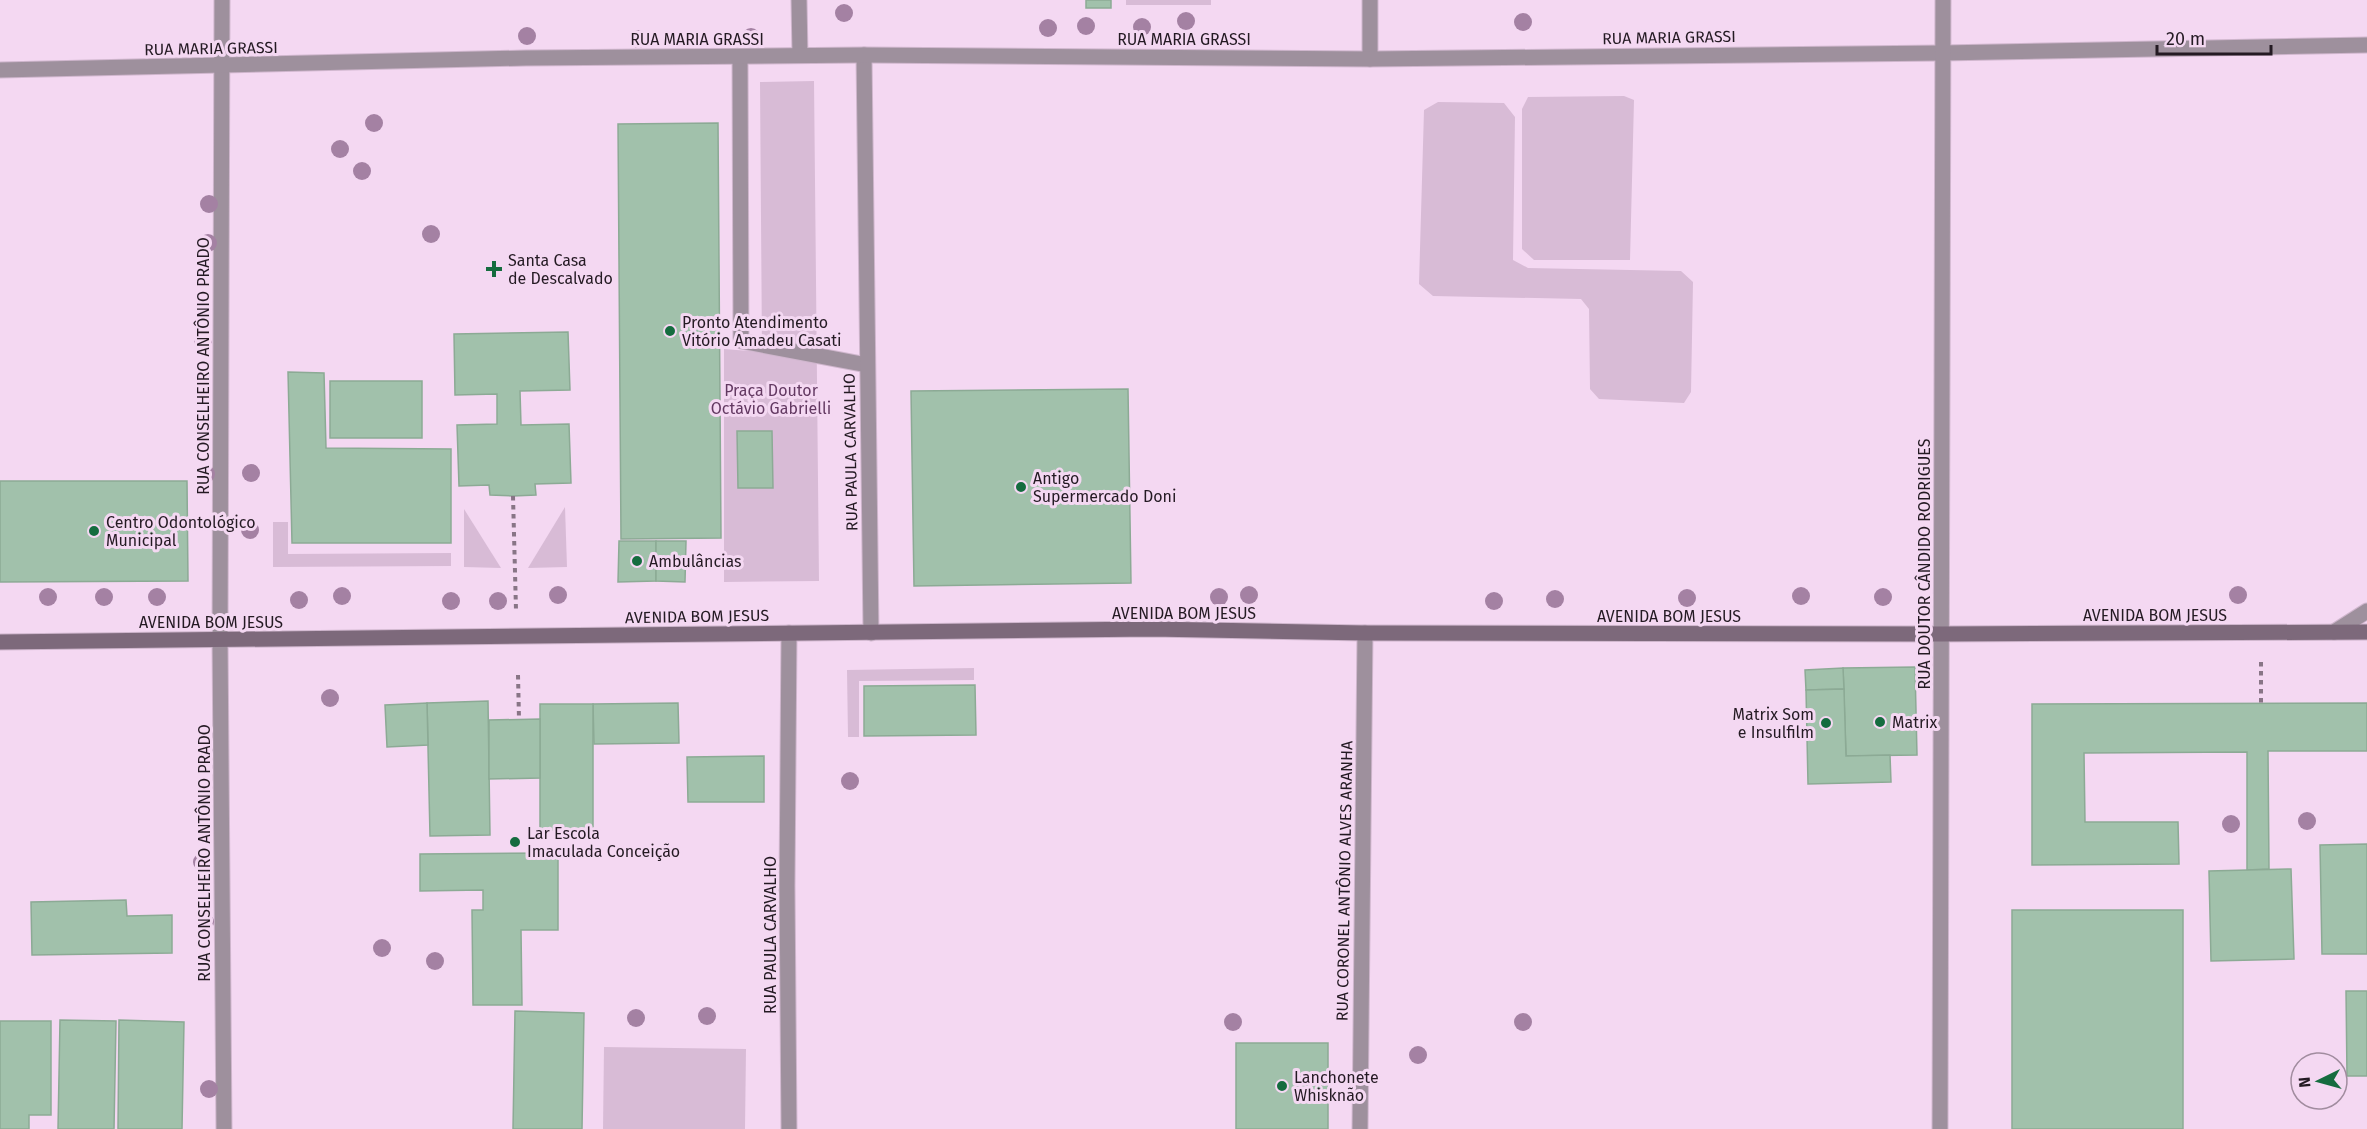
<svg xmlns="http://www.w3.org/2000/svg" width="2367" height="1129" font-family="'Fira Sans',sans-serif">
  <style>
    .green { fill: #d8bbd6 }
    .building { fill: #a1c1ab; stroke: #8caa95; stroke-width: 1.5 }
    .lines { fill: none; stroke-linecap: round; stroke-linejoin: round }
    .lane-casing { stroke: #cfb6cd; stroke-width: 17 }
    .street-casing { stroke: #cfb6cd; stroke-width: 17 }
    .secondary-casing { stroke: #cfb6cd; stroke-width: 17 }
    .path { stroke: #887586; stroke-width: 4; stroke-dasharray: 4.5 4.5; stroke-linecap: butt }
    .lane { stroke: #9e909d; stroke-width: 15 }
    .street { stroke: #9e909d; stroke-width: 15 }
    .secondary { stroke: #7d697b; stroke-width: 15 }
    .tree { fill: #a481a3 }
    .poi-dot { fill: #156c3f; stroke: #f4d8f2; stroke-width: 2 }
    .labels { text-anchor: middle; stroke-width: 6; stroke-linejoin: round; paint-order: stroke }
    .street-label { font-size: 16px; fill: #241a23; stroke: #f4d8f2 }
    .poi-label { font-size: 16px; fill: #241a23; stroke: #f4d8f2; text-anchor: start }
    .park-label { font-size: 16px; fill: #633962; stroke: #f4d8f2 }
  </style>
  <rect width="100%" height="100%" fill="#f4d8f2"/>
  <!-- green -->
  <g class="green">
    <rect x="1126" y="0" width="85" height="5"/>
    <path d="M 814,81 L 819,581 L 724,582 L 724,349 L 762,352 L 760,82 Z"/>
    <path d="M 1624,96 L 1634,100 L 1630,260 L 1534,260 L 1522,249 L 1522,109 L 1528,97 Z"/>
    <path d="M 1438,102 L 1504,103 L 1515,117 L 1513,260 L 1528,268 L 1681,271 L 1693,282 L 1691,392 L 1684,403 L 1599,399 L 1590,389 L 1589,309 L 1581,299 L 1433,296 L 1419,284 L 1424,110 Z"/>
    <path d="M 565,507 L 567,567 L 528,568 Z"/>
    <path d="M 464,509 L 501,568 L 464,567 Z"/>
    <path d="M 273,522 L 288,522 L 288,554 L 451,553 L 451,566 L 273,567 Z"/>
    <path d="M 974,668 L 974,680 L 859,681 L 859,737 L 848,737 L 847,670 Z"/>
    <path d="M 604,1047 L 746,1049 L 745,1129 L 603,1129 Z"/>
  </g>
  <!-- building -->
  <g class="building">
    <rect x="1086" y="0" width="25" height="8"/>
    <path d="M 718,123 L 721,538 L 621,539 L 618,124 Z"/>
    <path d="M 568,332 L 570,390 L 520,391 L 521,425 L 569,424 L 571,483 L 535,484 L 536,495 L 513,496 L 490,495 L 489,485 L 459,486 L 457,425 L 497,424 L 497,394 L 455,395 L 454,334 Z"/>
    <path d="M 288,372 L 324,373 L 326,448 L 451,449 L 451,543 L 292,543 Z"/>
    <rect x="330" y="381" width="92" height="57"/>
    <path d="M 1128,389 L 1131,583 L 914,586 L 911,391 Z"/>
    <path d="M 737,431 L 772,431 L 773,488 L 738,488 Z"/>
    <path d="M 0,481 L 187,481 L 188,581 L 0,582 Z"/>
    <path d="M 619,541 L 656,541 L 656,581 L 618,582 Z"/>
    <path d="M 656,541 L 686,541 L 685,582 L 656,581 Z"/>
    <path d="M 1915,667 L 1917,755 L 1846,756 L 1843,668 Z"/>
    <path d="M 1843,668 L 1844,689 L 1806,690 L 1805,670 Z"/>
    <path d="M 975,685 L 976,735 L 864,736 L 864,686 Z"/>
    <path d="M 1844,689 L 1846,756 L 1890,755 L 1891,782 L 1808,784 L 1806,690 Z"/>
    <path d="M 488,701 L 490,835 L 430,836 L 427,703 Z"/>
    <path d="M 427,703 L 428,745 L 387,747 L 385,705 Z"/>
    <path d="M 678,703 L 679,743 L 594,744 L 593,704 Z"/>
    <path d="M 2367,703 L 2367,751 L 2268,751 L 2269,869 L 2247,870 L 2247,752 L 2084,753 L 2085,822 L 2178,822 L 2179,864 L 2032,865 L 2032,704 Z"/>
    <rect x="540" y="704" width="53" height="126"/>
    <path d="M 540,719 L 540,778 L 489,779 L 489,720 Z"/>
    <path d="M 764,756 L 764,802 L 688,802 L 687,757 Z"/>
    <path d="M 2367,844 L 2367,954 L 2322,954 L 2320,845 Z"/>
    <path d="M 558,853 L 558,930 L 521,930 L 522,1005 L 473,1005 L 472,910 L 483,910 L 483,890 L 420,891 L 420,854 Z"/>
    <path d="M 2291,869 L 2294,959 L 2211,961 L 2209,871 Z"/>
    <path d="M 126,900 L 127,916 L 172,915 L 172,953 L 32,955 L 31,902 Z"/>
    <rect x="2012" y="910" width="171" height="219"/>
    <path d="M 2346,991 L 2367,991 L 2367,1076 L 2347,1076 Z"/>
    <path d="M 515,1011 L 584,1013 L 582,1129 L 513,1129 Z"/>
    <path d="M 60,1020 L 116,1021 L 114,1129 L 58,1129 Z"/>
    <path d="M 119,1020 L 184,1022 L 182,1129 L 118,1129 Z"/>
    <path d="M 0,1021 L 51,1021 L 51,1115 L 29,1115 L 29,1129 L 0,1129 Z"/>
    <rect x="1236" y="1043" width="92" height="86"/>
  </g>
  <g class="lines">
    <defs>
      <path id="lane" d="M 740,57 L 741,341 L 867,365"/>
      <g id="street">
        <path d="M 222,0 L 220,640 L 224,1129"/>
        <path d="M 799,0 L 800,55"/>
        <path d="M 1370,0 L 1370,59"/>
        <path d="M 864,55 L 871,633"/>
        <path d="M 0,70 L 526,58 L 864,55 L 1370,59 L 1942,53 L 2367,45"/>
        <path d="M 2334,632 L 2367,611"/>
        <path d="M 789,1129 L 787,886 L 789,633"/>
        <path d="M 1360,1129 L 1365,633"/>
        <path d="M 1940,1129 L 1943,0"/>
      </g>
      <path id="secondary" d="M 0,642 L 1152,629 L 1365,633 L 1942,634 L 2367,632"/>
    </defs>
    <!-- lane casing -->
    <use href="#lane" class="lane-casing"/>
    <!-- street casing -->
    <use href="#street" class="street-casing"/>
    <!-- secondary casing -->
    <use href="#secondary" class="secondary-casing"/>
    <!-- path -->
    <g class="path">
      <path d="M 513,496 L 516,610"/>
      <path d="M 2261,662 L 2261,704"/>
      <path d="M 518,675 L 519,719"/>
    </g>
    <!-- lane -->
    <use href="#lane" class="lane"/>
    <!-- street -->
    <use href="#street" class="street"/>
    <!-- secondary -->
    <use href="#secondary" class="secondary"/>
  </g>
  <!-- trees -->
  <g class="tree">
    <circle cx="844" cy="13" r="9"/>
    <circle cx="1186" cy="21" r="9"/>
    <circle cx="1523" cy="22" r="9"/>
    <circle cx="1086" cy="26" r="9"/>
    <circle cx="1142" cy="27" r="9"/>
    <circle cx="1048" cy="28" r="9"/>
    <circle cx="527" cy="36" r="9"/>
    <circle cx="751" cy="37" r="9"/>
    <circle cx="638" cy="39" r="9"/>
    <circle cx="374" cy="123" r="9"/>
    <circle cx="340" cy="149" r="9"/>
    <circle cx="362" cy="171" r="9"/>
    <circle cx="209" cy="204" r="9"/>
    <circle cx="431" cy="234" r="9"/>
    <circle cx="208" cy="243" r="9"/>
    <circle cx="203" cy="343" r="9"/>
    <circle cx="251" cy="473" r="9"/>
    <circle cx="206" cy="474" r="9"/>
    <circle cx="250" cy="530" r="9"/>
    <circle cx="558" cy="595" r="9"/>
    <circle cx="1249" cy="595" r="9"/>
    <circle cx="2238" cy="595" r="9"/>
    <circle cx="342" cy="596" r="9"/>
    <circle cx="1801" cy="596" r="9"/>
    <circle cx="48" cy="597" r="9"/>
    <circle cx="104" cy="597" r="9"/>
    <circle cx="157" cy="597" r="9"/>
    <circle cx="1219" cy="597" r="9"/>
    <circle cx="1883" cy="597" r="9"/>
    <circle cx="1687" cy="598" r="9"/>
    <circle cx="1555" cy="599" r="9"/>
    <circle cx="299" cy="600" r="9"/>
    <circle cx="451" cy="601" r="9"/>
    <circle cx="498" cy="601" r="9"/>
    <circle cx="1494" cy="601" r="9"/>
    <circle cx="330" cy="698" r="9"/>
    <circle cx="850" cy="781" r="9"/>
    <circle cx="2307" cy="821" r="9"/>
    <circle cx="2231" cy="824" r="9"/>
    <circle cx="202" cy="862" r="9"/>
    <circle cx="205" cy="922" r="9"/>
    <circle cx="382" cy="948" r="9"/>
    <circle cx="435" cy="961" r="9"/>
    <circle cx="707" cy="1016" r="9"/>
    <circle cx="636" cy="1018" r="9"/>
    <circle cx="1233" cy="1022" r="9"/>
    <circle cx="1523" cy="1022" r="9"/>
    <circle cx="1418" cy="1055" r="9"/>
    <circle cx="209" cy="1089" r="9"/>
  </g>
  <!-- markers -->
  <g class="poi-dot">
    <path d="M491 260h6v6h6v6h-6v6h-6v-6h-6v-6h6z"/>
    <circle cx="670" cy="331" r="6"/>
    <circle cx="1021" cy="487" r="6"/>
    <circle cx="94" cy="531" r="6"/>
    <circle cx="637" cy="561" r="6"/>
    <circle cx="1880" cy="722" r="6"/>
    <circle cx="1826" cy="723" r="6"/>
    <circle cx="515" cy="842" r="6"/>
    <circle cx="1282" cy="1086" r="6"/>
  </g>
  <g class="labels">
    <!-- street labels -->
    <g class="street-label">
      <text transform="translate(1669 37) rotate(-1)" y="6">RUA MARIA GRASSI</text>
      <text x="697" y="45">RUA MARIA GRASSI</text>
      <text x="1184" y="45">RUA MARIA GRASSI</text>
      <text transform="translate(211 48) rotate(-1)" y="6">RUA MARIA GRASSI</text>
      <text transform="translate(203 366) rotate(-90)" y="6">RUA CONSELHEIRO ANTÔNIO PRADO</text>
      <text transform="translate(850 452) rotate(-91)" y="6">RUA PAULA CARVALHO</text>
      <text transform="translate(1924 564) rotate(-90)" y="6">RUA DOUTOR CÂNDIDO RODRIGUES</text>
      <text x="1184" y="619">AVENIDA BOM JESUS</text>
      <text x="2155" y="621">AVENIDA BOM JESUS</text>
      <text transform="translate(697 616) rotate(-1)" y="6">AVENIDA BOM JESUS</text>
      <text x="1669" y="622">AVENIDA BOM JESUS</text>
      <text x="211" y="628">AVENIDA BOM JESUS</text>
      <text transform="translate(204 853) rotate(-90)" y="6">RUA CONSELHEIRO ANTÔNIO PRADO</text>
      <text transform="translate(1344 881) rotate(-89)" y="6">RUA CORONEL ANTÔNIO ALVES ARANHA</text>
      <text transform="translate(770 935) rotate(-90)" y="6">RUA PAULA CARVALHO</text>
    </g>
    <!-- poi labels -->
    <g class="poi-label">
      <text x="508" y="266">Santa Casa<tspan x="508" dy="18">de Descalvado</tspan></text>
      <text x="682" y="328">Pronto Atendimento<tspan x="682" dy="18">Vitório Amadeu Casati</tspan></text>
      <text x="1033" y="484">Antigo<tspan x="1033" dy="18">Supermercado Doni</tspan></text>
      <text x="106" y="528">Centro Odontológico<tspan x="106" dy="18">Municipal</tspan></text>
      <text x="649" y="567">Ambulâncias</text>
      <text x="1814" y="720" text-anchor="end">Matrix Som<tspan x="1814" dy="18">e Insulfilm</tspan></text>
      <text x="1892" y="728">Matrix</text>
      <text x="527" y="839">Lar Escola<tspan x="527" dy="18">Imaculada Conceição</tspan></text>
      <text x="1294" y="1083">Lanchonete<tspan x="1294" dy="18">Whisknão</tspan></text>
    </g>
    <!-- park labels -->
    <g class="park-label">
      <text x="771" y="396">Praça Doutor<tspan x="771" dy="18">Octávio Gabrielli</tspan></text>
    </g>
  </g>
  <!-- north arrow -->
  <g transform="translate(2319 1081) rotate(265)"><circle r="28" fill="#f4d8f2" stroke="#a18c9f" stroke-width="1.5"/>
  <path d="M0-4.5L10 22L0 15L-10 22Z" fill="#156c3f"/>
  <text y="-9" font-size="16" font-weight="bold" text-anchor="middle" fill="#241a23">N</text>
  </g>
  <!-- scale -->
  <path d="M2157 45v9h114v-9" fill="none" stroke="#241a23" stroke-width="3"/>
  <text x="2166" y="45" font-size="18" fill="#241a23" stroke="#f4d8f2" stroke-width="4.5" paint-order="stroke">20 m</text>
</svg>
